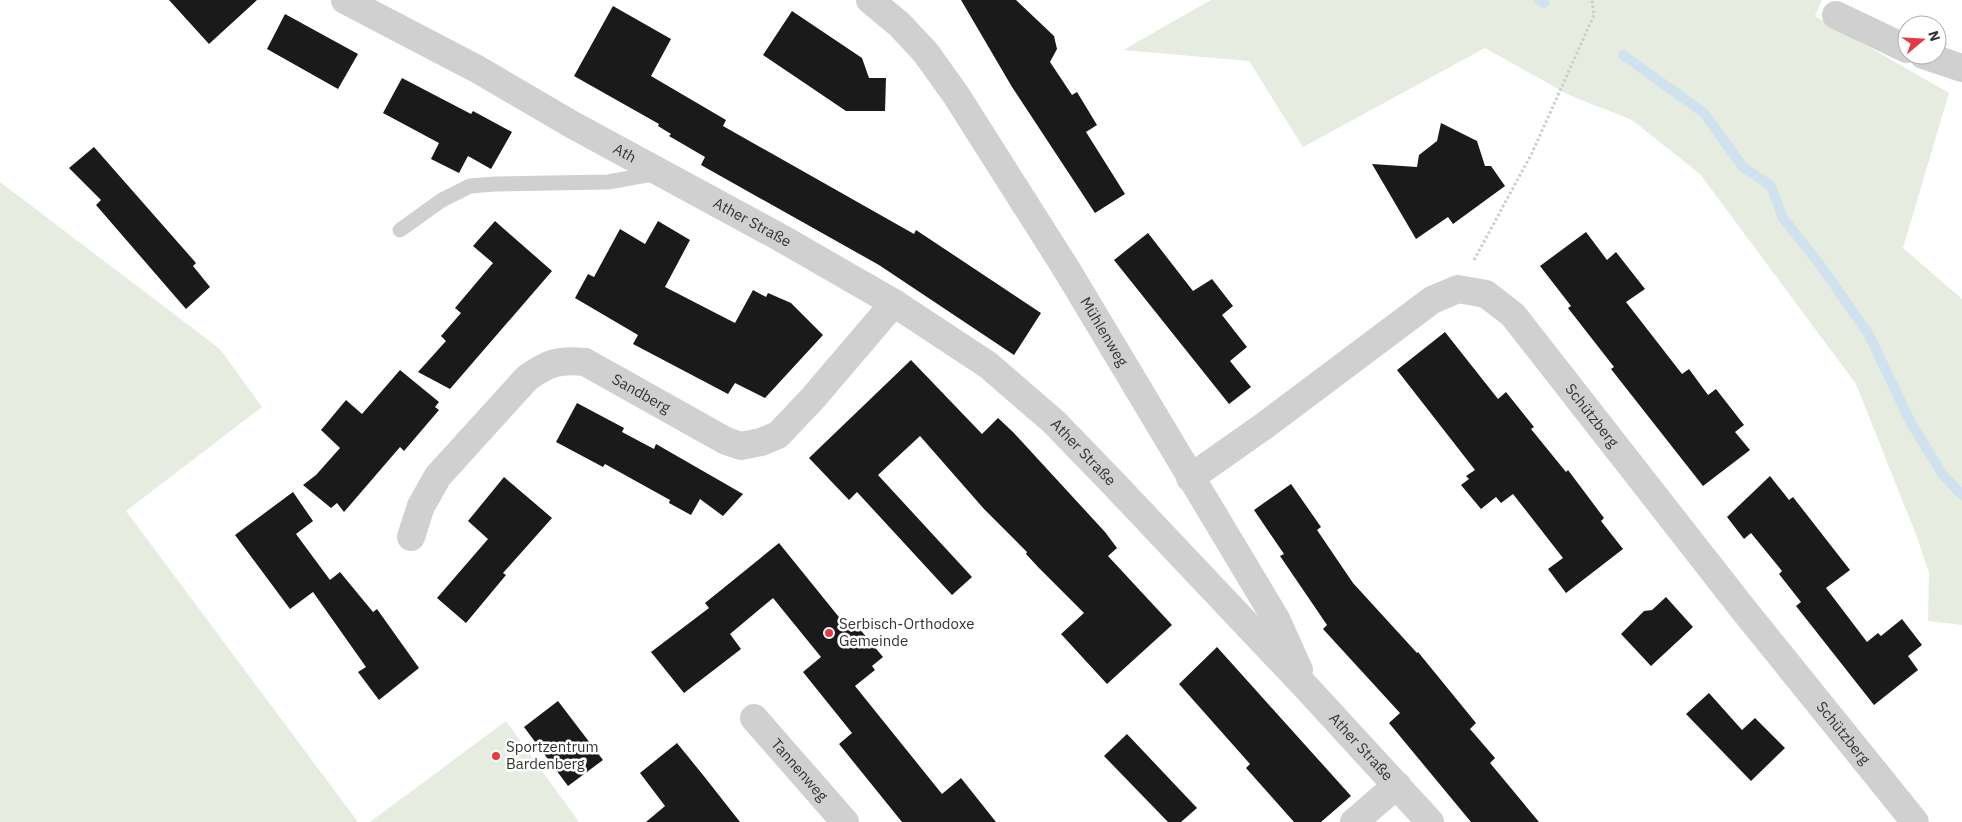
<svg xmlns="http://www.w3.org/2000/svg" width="1962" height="822" font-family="'IBM Plex Sans',sans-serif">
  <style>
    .green { fill: #e6ecdf }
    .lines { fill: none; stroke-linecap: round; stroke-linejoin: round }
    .stream { stroke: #cfe2ee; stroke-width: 10 }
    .building { fill: #1a1a1a }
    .path { stroke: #cdcdcd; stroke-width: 3; stroke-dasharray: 2.5 2.5; stroke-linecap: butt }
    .lane { stroke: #d0d0d0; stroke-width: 15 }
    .street { stroke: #d0d0d0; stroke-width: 28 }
    .poi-dot { fill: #e63946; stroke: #fff; stroke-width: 2 }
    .labels { text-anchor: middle; stroke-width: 5; stroke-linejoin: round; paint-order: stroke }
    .street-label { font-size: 15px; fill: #333; stroke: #fff }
    .poi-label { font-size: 15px; fill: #333; stroke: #fff; text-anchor: start }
  </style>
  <rect width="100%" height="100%" fill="#fff"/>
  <!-- green -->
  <g class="green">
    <path d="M 1211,0 L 1822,0 L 1815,16 L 1949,93 L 1903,248 L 1962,299 L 1962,625 L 1928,621 L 1929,573 L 1917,537 L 1856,384 L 1700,174 L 1632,120 L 1569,95 L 1485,48 L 1303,147 L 1249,61 L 1123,50 Z"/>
    <path d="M 0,182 L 220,349 L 262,407 L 126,511 L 358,822 L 0,822 Z"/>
    <path d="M 506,721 L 579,822 L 370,822 Z"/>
  </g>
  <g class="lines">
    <!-- stream -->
    <g class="stream">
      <path d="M 1539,0 L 1544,3"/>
      <path d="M 1623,55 L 1704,113 L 1743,167 L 1771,186 L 1783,218 L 1821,266 L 1869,335 L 1911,423 L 1943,475 L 1962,495"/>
    </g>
  </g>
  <!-- building -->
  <g class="building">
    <path d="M 169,0 L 257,0 L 209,44 Z"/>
    <path d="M 961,0 L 1016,0 L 1054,36 L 1057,49 L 1050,62 L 1072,95 L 1077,92 L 1097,125 L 1086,132 L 1125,194 L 1095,213 L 1012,87 Z"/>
    <path d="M 613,6 L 671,39 L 651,76 L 726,120 L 723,126 L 914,234 L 916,230 L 1041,313 L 1014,355 L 879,265 L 701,165 L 705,157 L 669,136 L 671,134 L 658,126 L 659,124 L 574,76 Z"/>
    <path d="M 792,11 L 862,58 L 869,78 L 886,78 L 885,111 L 846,111 L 763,55 Z"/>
    <path d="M 285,14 L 358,54 L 338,89 L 267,49 Z"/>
    <path d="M 402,78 L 471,114 L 473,111 L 512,132 L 491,169 L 468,156 L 459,173 L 431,159 L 439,143 L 383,113 Z"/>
    <path d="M 1441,123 L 1477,141 L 1485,166 L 1491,166 L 1505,186 L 1453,224 L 1448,217 L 1416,239 L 1372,164 L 1417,167 L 1419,155 L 1437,141 Z"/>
    <path d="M 94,147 L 196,263 L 193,266 L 210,287 L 186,309 L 96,205 L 101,200 L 69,168 Z"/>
    <path d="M 495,221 L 552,271 L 450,389 L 418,372 L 446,341 L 441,336 L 461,313 L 455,308 L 493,263 L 473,246 Z"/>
    <path d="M 658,221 L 690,240 L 665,287 L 735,323 L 753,290 L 766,297 L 768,293 L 791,303 L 823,335 L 765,398 L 735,383 L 728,394 L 633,344 L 638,335 L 575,298 L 588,274 L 594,277 L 620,229 L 645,244 Z"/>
    <path d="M 1586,232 L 1607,260 L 1616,252 L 1645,289 L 1626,302 L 1682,374 L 1689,369 L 1708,395 L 1716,389 L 1744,425 L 1735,432 L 1750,450 L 1703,486 L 1611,369 L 1614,367 L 1568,308 L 1571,306 L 1540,266 Z"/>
    <path d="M 1148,233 L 1193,291 L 1212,279 L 1233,306 L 1222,315 L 1247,347 L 1230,361 L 1251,387 L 1229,404 L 1114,260 Z"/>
    <path d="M 1445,332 L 1498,399 L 1506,392 L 1534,427 L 1531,429 L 1566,472 L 1568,470 L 1604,518 L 1601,521 L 1623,549 L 1566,593 L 1548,569 L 1563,558 L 1513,494 L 1501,503 L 1496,497 L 1481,509 L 1461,485 L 1469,479 L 1466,476 L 1475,470 L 1397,370 Z"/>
    <path d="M 911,360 L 982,434 L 998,418 L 1013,432 L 1105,532 L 1117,548 L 1108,556 L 1172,625 L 1107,684 L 1061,634 L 1084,613 L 1038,567 L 1026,554 L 1027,552 L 984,509 L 920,436 L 878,475 L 972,577 L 952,595 L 857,492 L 849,500 L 809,458 Z"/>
    <path d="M 400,370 L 439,402 L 435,407 L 439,410 L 404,451 L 400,447 L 344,512 L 337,503 L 331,508 L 303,485 L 316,475 L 340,448 L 321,430 L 346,400 L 362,414 Z"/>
    <path d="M 577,403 L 624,428 L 622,432 L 654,449 L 656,444 L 743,494 L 723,516 L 700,499 L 691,515 L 669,503 L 670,500 L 605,464 L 603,467 L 556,442 Z"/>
    <path d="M 1770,476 L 1789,500 L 1793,497 L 1850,570 L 1826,588 L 1867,642 L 1878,633 L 1881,636 L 1902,619 L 1922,645 L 1908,656 L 1918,670 L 1874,705 L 1796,606 L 1801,602 L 1779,574 L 1782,571 L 1751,533 L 1744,539 L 1727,517 Z"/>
    <path d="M 504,477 L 552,518 L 503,573 L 506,575 L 466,623 L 437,598 L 488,539 L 468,521 Z"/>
    <path d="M 1291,484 L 1321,527 L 1317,530 L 1353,583 L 1417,653 L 1418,652 L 1476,723 L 1470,729 L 1495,758 L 1490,763 L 1539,822 L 1471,822 L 1389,723 L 1400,713 L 1323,629 L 1327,625 L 1280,556 L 1284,554 L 1254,510 Z"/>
    <path d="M 293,492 L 313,521 L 296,534 L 330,580 L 340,572 L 373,612 L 377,609 L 419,668 L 379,700 L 358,672 L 366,667 L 313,592 L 290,609 L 235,535 Z"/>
    <path d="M 779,543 L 851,632 L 858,627 L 883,657 L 872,666 L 875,670 L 855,686 L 942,794 L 961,778 L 996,822 L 902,822 L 839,744 L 852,733 L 803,672 L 821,657 L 773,598 L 730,634 L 741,649 L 684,693 L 651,652 L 709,608 L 705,603 Z"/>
    <path d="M 1666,597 L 1693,627 L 1651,666 L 1621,634 L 1644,611 L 1652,610 Z"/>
    <path d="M 1217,647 L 1351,796 L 1321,822 L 1294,822 L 1246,768 L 1250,764 L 1179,684 Z"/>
    <path d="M 1709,693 L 1742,730 L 1755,718 L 1785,748 L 1751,781 L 1686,714 Z"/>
    <path d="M 558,701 L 603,760 L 568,786 L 524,727 Z"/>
    <path d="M 1127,734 L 1197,808 L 1181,822 L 1168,822 L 1104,756 Z"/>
    <path d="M 677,743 L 703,775 L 740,822 L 646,822 L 665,806 L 640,773 Z"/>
  </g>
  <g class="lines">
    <!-- path -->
    <path class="path" d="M 1474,260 L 1532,153 L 1594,15 L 1592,0"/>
    <!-- lane -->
    <path class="lane" d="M 400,230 L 442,200 L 470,186 L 495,184 L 608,182 L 658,173"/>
    <!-- street -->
    <g class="street">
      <path id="s1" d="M 345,0 L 477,69 L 571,124 L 781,238 L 894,303 L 988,365 L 1054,422 L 1114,484 L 1305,686 L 1430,822"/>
      <path id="s2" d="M 870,0 L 900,25 L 926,53 L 956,95 L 1067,270 L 1276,619 L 1299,670"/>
      <path d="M 1836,15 L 1907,49"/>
      <path d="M 1923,55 L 1962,68"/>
      <path id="s3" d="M 1190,478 L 1264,426 L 1432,300 L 1458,289 L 1486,294 L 1513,315 L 1743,609 L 1915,822"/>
      <path id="s4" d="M 411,537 L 421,506 L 438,476 L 527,378 C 548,363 559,359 585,362 L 726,441 L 741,446 L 761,442 L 778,435 L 813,398 L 894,303"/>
      <path id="s5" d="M 754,718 L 845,822"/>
      <path d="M 1354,822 L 1397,785"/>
    </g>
  </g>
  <!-- markers -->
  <g class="poi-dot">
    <circle cx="829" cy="633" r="5"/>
    <circle cx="496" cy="756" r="5"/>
  </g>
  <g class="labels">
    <!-- street labels -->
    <g class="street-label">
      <text dy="5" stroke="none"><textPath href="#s1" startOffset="319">Ath</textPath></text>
      <text dy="5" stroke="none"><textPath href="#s1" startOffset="464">Ather Straße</textPath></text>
      <text dy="5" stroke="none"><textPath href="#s2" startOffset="408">Mühlenweg</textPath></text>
      <text dy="5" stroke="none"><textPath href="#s4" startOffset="326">Sandberg</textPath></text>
      <text dy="5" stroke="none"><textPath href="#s3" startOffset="519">Schützberg</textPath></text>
      <text dy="5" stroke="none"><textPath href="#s1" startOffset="869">Ather Straße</textPath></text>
      <text dy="5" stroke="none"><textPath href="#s3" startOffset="924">Schützberg</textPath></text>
      <text dy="5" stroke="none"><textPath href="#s1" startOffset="1274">Ather Straße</textPath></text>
      <text dy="5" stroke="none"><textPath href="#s5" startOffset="69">Tannenweg</textPath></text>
    </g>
    <!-- poi labels -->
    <g class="poi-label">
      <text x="839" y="629">Serbisch-Orthodoxe<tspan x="839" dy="17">Gemeinde</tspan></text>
      <text x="506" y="752">Sportzentrum<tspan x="506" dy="17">Bardenberg</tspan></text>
    </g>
  </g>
  <!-- north arrow -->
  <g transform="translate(1922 40) rotate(72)"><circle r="24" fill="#ffffff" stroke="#adadad"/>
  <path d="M0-4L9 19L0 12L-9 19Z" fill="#e63946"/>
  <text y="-8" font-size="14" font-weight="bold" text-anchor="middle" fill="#333333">N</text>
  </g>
</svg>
